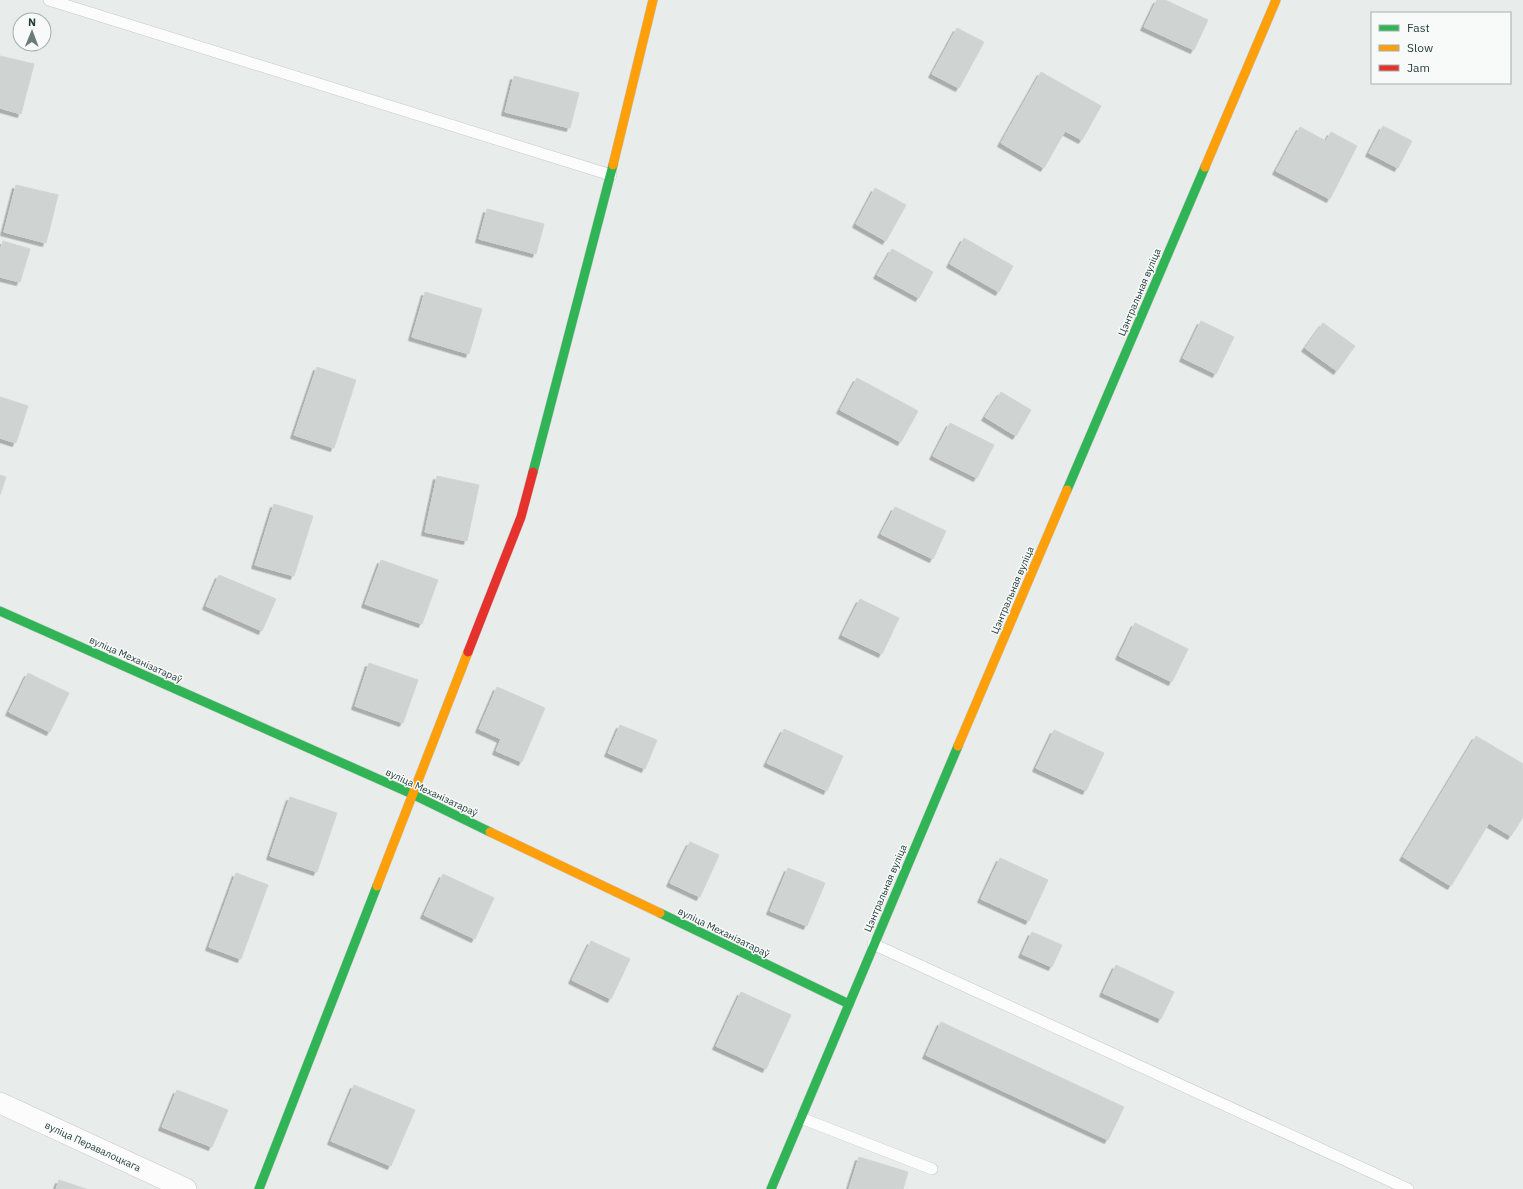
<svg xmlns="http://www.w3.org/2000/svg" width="1523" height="1189" font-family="'IBM Plex Sans',sans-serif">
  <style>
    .building { fill: #cfd3d2; stroke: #d1d5d3; filter: url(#shadow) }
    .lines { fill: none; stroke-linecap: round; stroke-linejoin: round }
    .lane-casing { stroke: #c5c9c7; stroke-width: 12 }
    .street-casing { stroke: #c5c9c7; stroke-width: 22 }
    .fast-casing { stroke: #c5cac8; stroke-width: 10 }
    .slow-casing { stroke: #c5cac8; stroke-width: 10 }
    .jam-casing { stroke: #c5cac8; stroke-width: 10 }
    .lane { stroke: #fcfcfc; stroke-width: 11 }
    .street { stroke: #fcfcfc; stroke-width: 21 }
    .fast { stroke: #30b455; stroke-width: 9 }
    .slow { stroke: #ff9f0a; stroke-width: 9 }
    .jam { stroke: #e5322d; stroke-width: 9 }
    .labels { text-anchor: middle; stroke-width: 3; stroke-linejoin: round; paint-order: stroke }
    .street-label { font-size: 10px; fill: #263e3a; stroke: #f7faf9 }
  </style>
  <defs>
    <filter id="shadow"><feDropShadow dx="-3.5" dy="3.5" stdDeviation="0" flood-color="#0004"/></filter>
  </defs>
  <rect width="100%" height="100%" fill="#e8ecea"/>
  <!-- building -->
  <g class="building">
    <path d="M 1157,0 L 1165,0 L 1208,20 L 1194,50 L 1144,27 Z"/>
    <path d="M 957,28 L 984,42 L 959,88 L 932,74 Z"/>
    <path d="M 0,56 L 34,64 L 21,114 L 0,108 Z"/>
    <path d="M 1041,72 L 1101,106 L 1082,140 L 1065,131 L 1044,168 L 1001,143 Z"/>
    <path d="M 514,76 L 579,93 L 570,128 L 505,112 Z"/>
    <path d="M 1383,126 L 1412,141 L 1398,168 L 1369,153 Z"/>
    <path d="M 1300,127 L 1326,141 L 1331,132 L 1357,146 L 1330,199 L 1276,171 Z"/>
    <path d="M 16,185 L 58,195 L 46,243 L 4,232 Z"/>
    <path d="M 875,188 L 906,205 L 886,241 L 856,224 Z"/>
    <path d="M 487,209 L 544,224 L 536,254 L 479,239 Z"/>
    <path d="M 964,238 L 1013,266 L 999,292 L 950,264 Z"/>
    <path d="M 3,241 L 30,249 L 20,282 L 0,277 L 0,250 Z"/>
    <path d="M 892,249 L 933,272 L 919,298 L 877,275 Z"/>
    <path d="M 425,292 L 482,309 L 469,354 L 412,337 Z"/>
    <path d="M 1201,321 L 1234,337 L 1216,374 L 1183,358 Z"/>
    <path d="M 1323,323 L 1355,346 L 1337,371 L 1305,348 Z"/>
    <path d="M 317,367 L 356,380 L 334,448 L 294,435 Z"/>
    <path d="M 857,378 L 918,411 L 901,442 L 840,410 Z"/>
    <path d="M 1001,392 L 1031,410 L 1016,436 L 985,417 Z"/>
    <path d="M 0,397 L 28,406 L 16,443 L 0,438 Z"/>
    <path d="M 950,423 L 994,445 L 977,478 L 933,456 Z"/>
    <path d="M 0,475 L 6,477 L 0,495 Z"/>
    <path d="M 437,476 L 479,485 L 467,541 L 425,532 Z"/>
    <path d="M 274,504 L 313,516 L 294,576 L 255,565 Z"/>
    <path d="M 895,507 L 946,531 L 933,559 L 881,534 Z"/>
    <path d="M 381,560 L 438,580 L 422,624 L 365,604 Z"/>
    <path d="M 219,575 L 276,599 L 262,631 L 206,606 Z"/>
    <path d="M 860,599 L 899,618 L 882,654 L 842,635 Z"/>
    <path d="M 1135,623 L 1188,649 L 1172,682 L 1119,656 Z"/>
    <path d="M 369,663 L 418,680 L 403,723 L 355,706 Z"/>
    <path d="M 28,673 L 69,693 L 50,732 L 9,712 Z"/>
    <path d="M 497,687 L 545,708 L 522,762 L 496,751 L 501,739 L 479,729 Z"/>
    <path d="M 620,725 L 657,740 L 645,769 L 608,753 Z"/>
    <path d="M 784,729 L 843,756 L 827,791 L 767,763 Z"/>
    <path d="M 1054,730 L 1104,753 L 1086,791 L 1036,768 Z"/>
    <path d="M 1476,736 L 1523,764 L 1523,817 L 1511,836 L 1489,823 L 1451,886 L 1403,857 Z"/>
    <path d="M 290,797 L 337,813 L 317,872 L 270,856 Z"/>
    <path d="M 690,842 L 719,855 L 700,897 L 670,883 Z"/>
    <path d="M 1000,858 L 1048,880 L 1029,921 L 981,899 Z"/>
    <path d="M 788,868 L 825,883 L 807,926 L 770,911 Z"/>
    <path d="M 236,873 L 268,885 L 241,959 L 209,947 Z"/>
    <path d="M 443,874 L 494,898 L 475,939 L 424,915 Z"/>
    <path d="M 1032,932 L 1062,945 L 1052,967 L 1022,954 Z"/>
    <path d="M 591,941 L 630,959 L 611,999 L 572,980 Z"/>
    <path d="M 1116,965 L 1174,992 L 1161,1019 L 1103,993 Z"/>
    <path d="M 741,992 L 791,1015 L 766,1069 L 716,1046 Z"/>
    <path d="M 941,1022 L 1124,1107 L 1108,1140 L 926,1055 Z"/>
    <path d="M 354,1085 L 415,1110 L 391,1166 L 331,1141 Z"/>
    <path d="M 177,1090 L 228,1110 L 212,1147 L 162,1127 Z"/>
    <path d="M 859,1157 L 908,1172 L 903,1189 L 849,1189 Z"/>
    <path d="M 59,1180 L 86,1189 L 56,1189 Z"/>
  </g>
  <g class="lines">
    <defs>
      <g id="lane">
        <path d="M 49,0 L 611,175"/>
        <path d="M 873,944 L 1408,1189"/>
        <path d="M 801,1118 L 932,1169"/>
      </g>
      <path id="street" d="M 0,1103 L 186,1189"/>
      <g id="fast">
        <path d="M 533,472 L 613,165"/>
        <path d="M 1067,490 L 1205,167"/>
        <path d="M 0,611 L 412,794 L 490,832"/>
        <path d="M 660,913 L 849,1004"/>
        <path d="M 259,1189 L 377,886"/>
        <path d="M 771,1189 L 958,746"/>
      </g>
      <g id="slow">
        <path d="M 613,165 L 653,0"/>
        <path d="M 1205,167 L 1276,0"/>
        <path d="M 958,746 L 1067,490"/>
        <path d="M 490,832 L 660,913"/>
        <path d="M 377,886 L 468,652"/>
      </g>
      <path id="jam" d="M 468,652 L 521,517 L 533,472"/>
    </defs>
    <!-- lane casing -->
    <use href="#lane" class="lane-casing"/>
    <!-- street casing -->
    <use href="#street" class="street-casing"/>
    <!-- fast casing -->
    <use href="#fast" class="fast-casing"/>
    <!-- slow casing -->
    <use href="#slow" class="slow-casing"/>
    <!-- jam casing -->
    <use href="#jam" class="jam-casing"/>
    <!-- lane -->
    <use href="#lane" class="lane"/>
    <!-- street -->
    <use href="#street" class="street"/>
    <!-- fast -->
    <use href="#fast" class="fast"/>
    <!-- slow -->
    <use href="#slow" class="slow"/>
    <!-- jam -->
    <use href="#jam" class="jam"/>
  </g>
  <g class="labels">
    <!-- street labels -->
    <g class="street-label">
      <text transform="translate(1139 292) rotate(-67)" y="4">Цэнтральная вуліца</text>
      <text transform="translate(1012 590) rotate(-67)" y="4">Цэнтральная вуліца</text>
      <text transform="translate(136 659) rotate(24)" y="4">вуліца Механізатараў</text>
      <text transform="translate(432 792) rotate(25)" y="4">вуліца Механізатараў</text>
      <text transform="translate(885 888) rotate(-67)" y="4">Цэнтральная вуліца</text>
      <text transform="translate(724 932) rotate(26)" y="4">вуліца Механізатараў</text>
      <text transform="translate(93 1146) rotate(25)" y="4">вуліца Перавалоцкага</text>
    </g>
  </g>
  <!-- legend -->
  <rect x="1371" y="12" width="140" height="72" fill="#f7faf9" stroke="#a3afad"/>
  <rect x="1379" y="25" width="20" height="6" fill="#30b455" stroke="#a3afad"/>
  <text x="1407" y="32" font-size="12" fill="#263e3a">Fast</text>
  <rect x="1379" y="45" width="20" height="6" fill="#ff9f0a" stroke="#a3afad"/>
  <text x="1407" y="52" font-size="12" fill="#263e3a">Slow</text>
  <rect x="1379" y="65" width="20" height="6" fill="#e5322d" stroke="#a3afad"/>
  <text x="1407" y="72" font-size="12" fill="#263e3a">Jam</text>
  <!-- north arrow -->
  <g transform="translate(32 32) rotate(1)"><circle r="19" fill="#f7faf9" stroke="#a3afad"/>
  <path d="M0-3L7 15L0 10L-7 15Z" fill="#6a7b78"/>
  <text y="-6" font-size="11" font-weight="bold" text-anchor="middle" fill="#263e3a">N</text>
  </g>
</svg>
